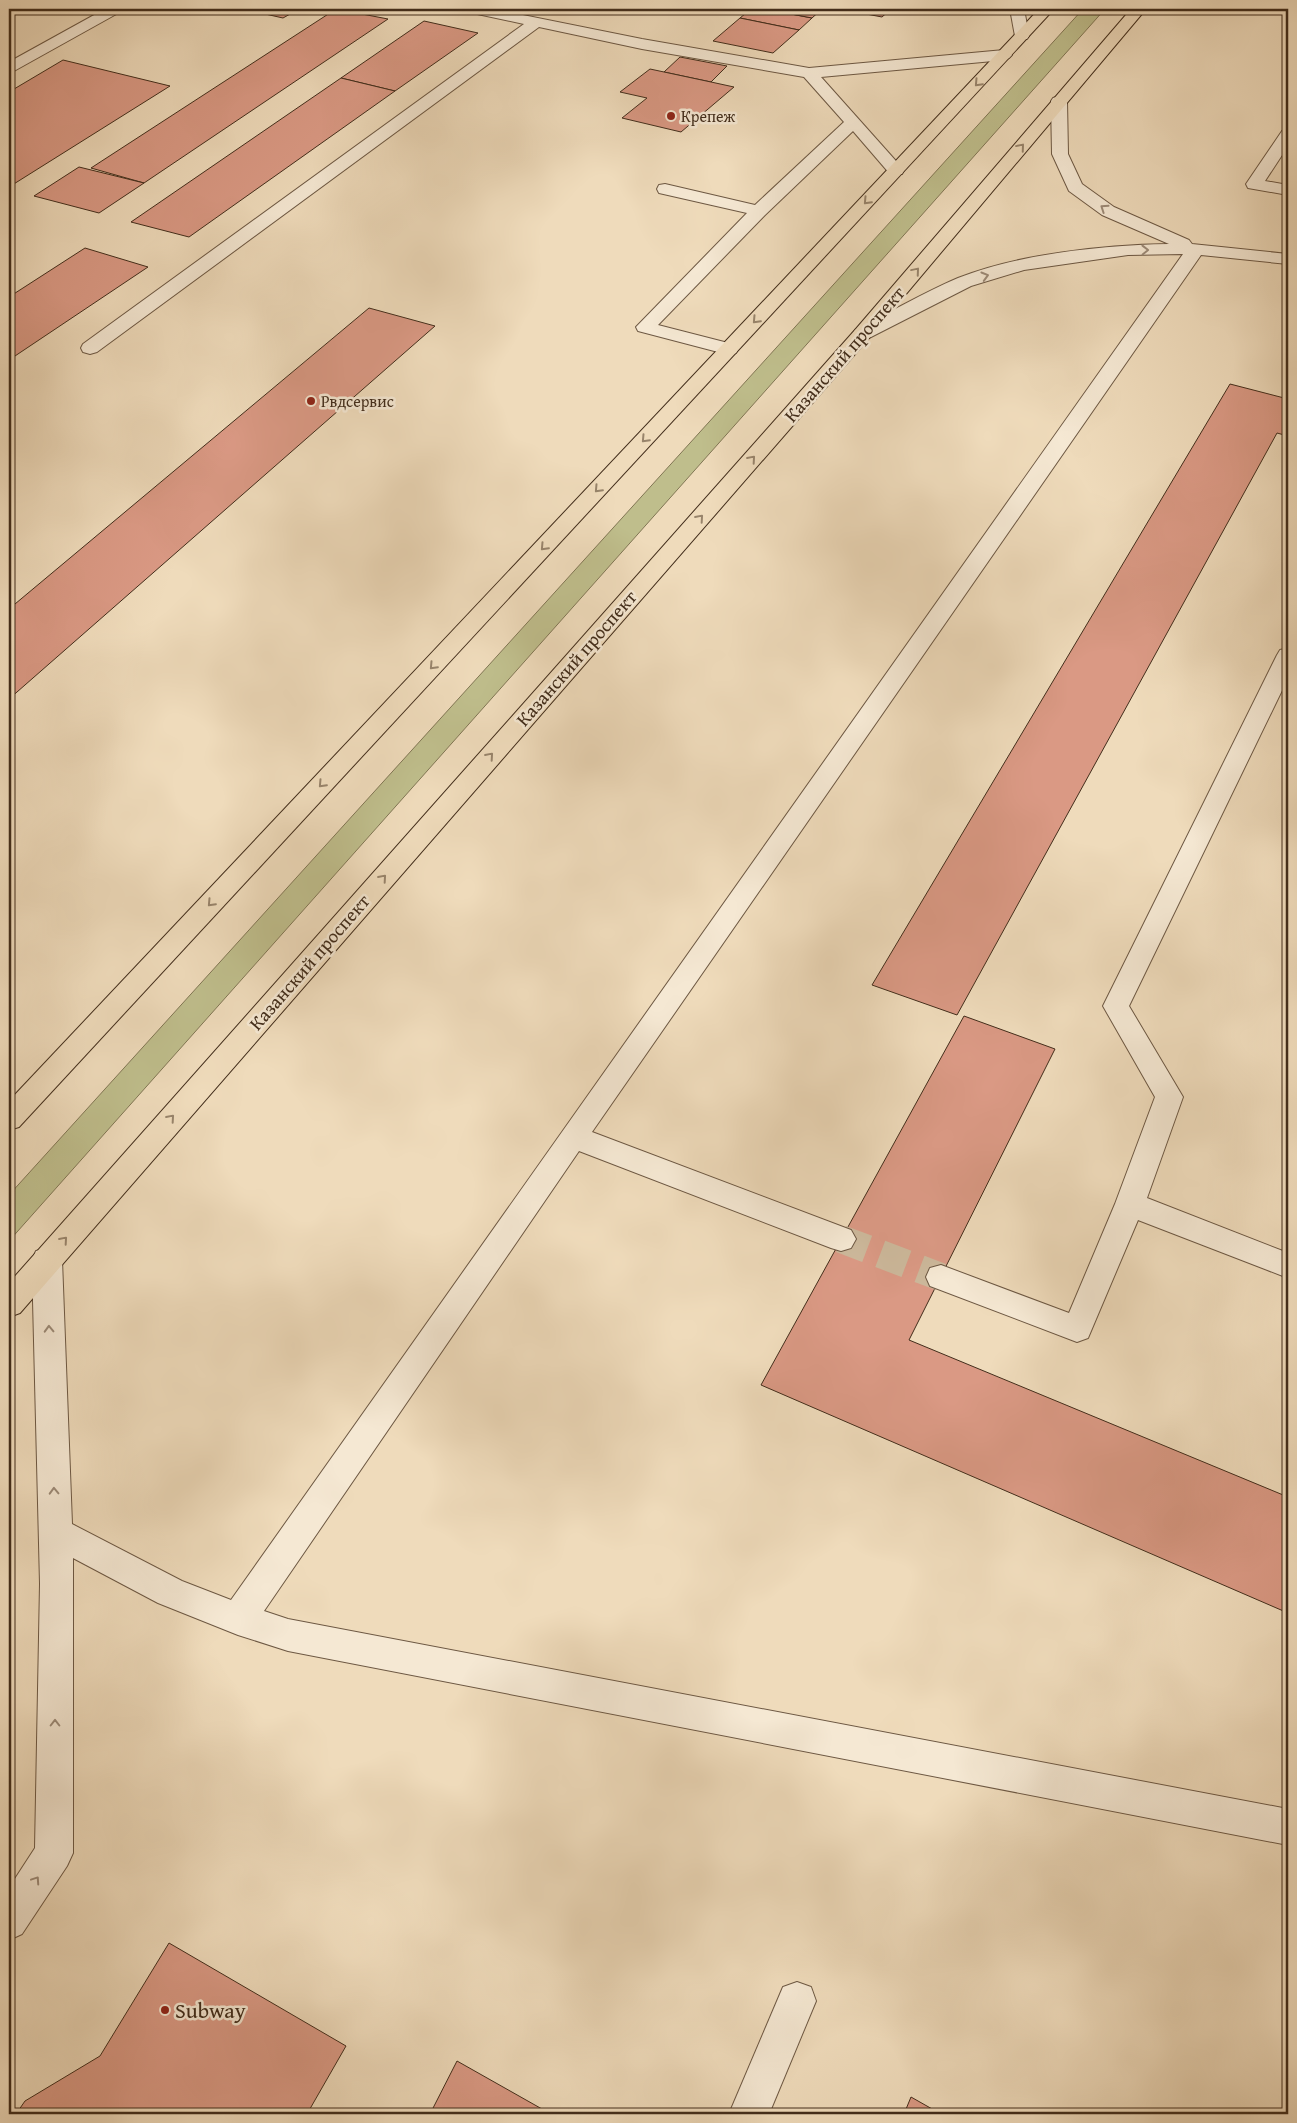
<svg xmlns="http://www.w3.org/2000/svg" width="1297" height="2123" font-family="'Gentium Book Plus',serif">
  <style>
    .green { fill: #bfbe8c; stroke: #807654 }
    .building { fill: #da9984; stroke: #422d1b }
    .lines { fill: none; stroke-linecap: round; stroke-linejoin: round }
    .minor-tunnel { stroke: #ccb89b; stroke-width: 28; stroke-dasharray: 28 14; stroke-linecap: butt }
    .minor-casing { stroke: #6d5843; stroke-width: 2 }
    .major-casing { stroke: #422d1b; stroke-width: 2 }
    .minor { fill: #f5e8d3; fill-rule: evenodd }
    .major { fill: #efdbbb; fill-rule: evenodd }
    .oneway { stroke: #98846b }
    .oneway2 { stroke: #9c8a77 }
    .poi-dot { fill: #8f2418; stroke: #f5e8d3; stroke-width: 2 }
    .labels { text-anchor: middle; stroke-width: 5; stroke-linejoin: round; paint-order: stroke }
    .far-poi-label { font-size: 16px; fill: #422d1b; stroke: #f5e8d3; text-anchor: start }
    .street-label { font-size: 19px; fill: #422d1b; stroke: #f5e8d3 }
    .near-poi-label { font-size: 22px; fill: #422d1b; stroke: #f5e8d3; text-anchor: start }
  </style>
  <rect width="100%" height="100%" fill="#efdbbb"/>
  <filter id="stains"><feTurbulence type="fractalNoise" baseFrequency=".004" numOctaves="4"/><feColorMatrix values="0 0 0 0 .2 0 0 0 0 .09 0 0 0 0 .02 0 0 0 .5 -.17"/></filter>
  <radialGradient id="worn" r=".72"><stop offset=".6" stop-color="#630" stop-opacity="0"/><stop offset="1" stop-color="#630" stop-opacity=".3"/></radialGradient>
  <!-- green -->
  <path class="green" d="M 1083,9 L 1105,9 L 9,1241 L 9,1195 Z"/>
  <!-- building -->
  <g class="building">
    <path d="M 243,9 L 299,9 L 283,18 Z"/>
    <path d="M 336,9 L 388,19 L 144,183 L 91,168 Z"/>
    <path d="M 751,9 L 765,9 L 812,18 L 799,30 L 740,18 Z"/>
    <path d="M 765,9 L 822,9 L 812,18 Z"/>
    <path d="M 865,9 L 885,9 L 890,10 L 882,17 L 861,13 Z"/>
    <path d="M 740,18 L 799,30 L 773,53 L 713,41 Z"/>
    <path d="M 424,21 L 478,33 L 395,91 L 341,78 Z"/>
    <path d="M 680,57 L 727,66 L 711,82 L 664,72 Z"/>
    <path d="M 63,60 L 170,86 L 9,187 L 9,92 Z"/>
    <path d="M 650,69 L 711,82 L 734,87 L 681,132 L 622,118 L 647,98 L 620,92 Z"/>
    <path d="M 341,78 L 395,91 L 189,237 L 131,222 Z"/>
    <path d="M 79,167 L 144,183 L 99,213 L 34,196 Z"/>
    <path d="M 85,248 L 148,267 L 12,358 L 9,357 L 9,297 Z"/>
    <path d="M 369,308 L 435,326 L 9,699 L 9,609 Z"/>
    <path d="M 1230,384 L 1288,399 L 1288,436 L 1277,433 L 957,1015 L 872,985 Z"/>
    <path d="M 964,1016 L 1055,1049 L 909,1340 L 1288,1497 L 1288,1613 L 761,1385 Z"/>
    <path d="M 169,1943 L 346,2046 L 307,2114 L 16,2114 L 25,2101 L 100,2056 Z"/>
    <path d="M 457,2061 L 542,2109 L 539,2114 L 430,2114 Z"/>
    <path d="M 911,2097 L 941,2114 L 904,2114 Z"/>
  </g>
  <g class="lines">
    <!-- minor-tunnel -->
    <path class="minor-tunnel" d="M 841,1239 L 941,1277"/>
    <defs>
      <g id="minor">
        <path d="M 105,9 L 122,9 L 120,12 L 14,71 L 9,73 L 9,62 Z"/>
        <path d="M 466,9 L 493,9 L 642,39 L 809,68 L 1004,50 L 1009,52 L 1012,55 L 1009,58 L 1004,60 L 821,77 L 904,170 L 902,174 L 890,174 L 853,131 L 765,215 L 658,325 L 736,345 L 738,349 L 736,353 L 729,355 L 722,353 L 638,331 L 636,327 L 747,213 L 659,193 L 657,189 L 659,185 L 665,184 L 755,205 L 844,122 L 804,77 L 642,49 L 539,27 L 97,352 L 90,354 L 83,352 L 81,348 L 83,344 L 524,24 L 468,12 Z"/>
        <path d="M 1010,9 L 1024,9 L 1029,36 L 1027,39 L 1017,39 L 1015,36 Z"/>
        <path d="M 1059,96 L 1065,98 L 1067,101 L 1068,154 L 1082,184 L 1114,207 L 1189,240 L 1192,244 L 1288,254 L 1288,264 L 1201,255 L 592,1132 L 851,1230 L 856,1239 L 851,1248 L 841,1251 L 831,1248 L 579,1151 L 264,1611 L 288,1619 L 1288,1809 L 1288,1845 L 288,1651 L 238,1635 L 158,1603 L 73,1558 L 73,1853 L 67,1866 L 22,1934 L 9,1940 L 9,1888 L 35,1848 L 40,1584 L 32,1260 L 36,1251 L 47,1248 L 58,1251 L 62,1260 L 72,1524 L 182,1581 L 231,1600 L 1183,254 L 1128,255 L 1024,270 L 971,286 L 869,338 L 862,340 L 855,338 L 853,334 L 855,330 C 889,313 923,293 958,278 C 1018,254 1104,245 1169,244 L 1102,215 L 1069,191 L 1052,154 L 1051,101 L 1053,98 Z"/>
        <path d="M 1288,129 L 1288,146 L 1265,181 L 1288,185 L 1288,195 L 1248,188 L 1246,184 L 1282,131 Z"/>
        <path d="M 1288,648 L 1288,678 L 1129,1006 L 1183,1097 L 1147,1198 L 1288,1253 L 1288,1278 L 1138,1220 L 1088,1338 L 1077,1342 L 930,1286 L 926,1277 L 930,1268 L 941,1265 L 1069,1313 L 1115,1204 L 1155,1097 L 1103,1006 L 1277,655 L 1280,650 Z"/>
        <path d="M 797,1982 L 811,1987 L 816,2001 L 769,2114 L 729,2114 L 783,1987 Z"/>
      </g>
      <g id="major">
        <path d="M 1039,9 L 1054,9 L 19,1127 L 9,1130 L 9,1101 Z"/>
        <path d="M 1131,9 L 1146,9 L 869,338 L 20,1313 L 9,1317 L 9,1283 L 855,330 Z"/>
      </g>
    </defs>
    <!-- minor casing -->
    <use href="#minor" class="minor-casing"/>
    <!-- major casing -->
    <use href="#major" class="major-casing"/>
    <!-- minor -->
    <use href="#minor" class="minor"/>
    <!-- major -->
    <use href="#major" class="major"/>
  </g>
  <!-- one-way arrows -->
  <defs><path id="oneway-chevron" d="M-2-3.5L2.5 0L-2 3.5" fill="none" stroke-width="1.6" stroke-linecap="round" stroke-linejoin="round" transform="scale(1.25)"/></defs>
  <g class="oneway">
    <use href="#oneway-chevron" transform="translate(978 83) rotate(133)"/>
    <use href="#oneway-chevron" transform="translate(1021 147) rotate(-50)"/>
    <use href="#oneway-chevron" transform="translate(867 201) rotate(133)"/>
    <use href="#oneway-chevron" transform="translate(916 271) rotate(-50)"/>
    <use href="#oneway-chevron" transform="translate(756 320) rotate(133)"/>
    <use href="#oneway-chevron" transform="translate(645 439) rotate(133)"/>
    <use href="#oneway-chevron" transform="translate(752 459) rotate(-49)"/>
    <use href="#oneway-chevron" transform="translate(598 489) rotate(133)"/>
    <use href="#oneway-chevron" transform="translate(700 518) rotate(-49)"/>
    <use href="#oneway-chevron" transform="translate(544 547) rotate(133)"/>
    <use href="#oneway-chevron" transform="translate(433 666) rotate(133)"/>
    <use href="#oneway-chevron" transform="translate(490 756) rotate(-49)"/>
    <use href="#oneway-chevron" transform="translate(322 784) rotate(133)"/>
    <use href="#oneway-chevron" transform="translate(383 878) rotate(-49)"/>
    <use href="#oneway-chevron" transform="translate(211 903) rotate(133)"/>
    <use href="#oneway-chevron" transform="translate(171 1118) rotate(-49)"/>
    <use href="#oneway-chevron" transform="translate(64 1240) rotate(-49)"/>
  </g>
  <g class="oneway2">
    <use href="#oneway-chevron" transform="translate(1104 208) rotate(-146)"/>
    <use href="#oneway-chevron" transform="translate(1145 250) rotate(-1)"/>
    <use href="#oneway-chevron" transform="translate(985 276) rotate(-16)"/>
    <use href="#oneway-chevron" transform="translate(49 1329) rotate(-92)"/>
    <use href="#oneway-chevron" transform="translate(54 1491) rotate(-92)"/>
    <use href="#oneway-chevron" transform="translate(55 1723) rotate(-90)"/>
    <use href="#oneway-chevron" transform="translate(36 1880) rotate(-56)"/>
  </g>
  <!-- markers -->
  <g class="poi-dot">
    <circle cx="671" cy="116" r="5"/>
    <circle cx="311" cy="401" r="5"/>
    <circle cx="165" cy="2010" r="5"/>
  </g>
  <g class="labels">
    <!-- far-poi labels -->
    <g class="far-poi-label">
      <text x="681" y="122">Крепеж</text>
      <text x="321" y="407">Рвдсервис</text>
    </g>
    <!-- street labels -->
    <g class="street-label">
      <text transform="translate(844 354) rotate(-49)" y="7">Казанский проспект</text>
      <text transform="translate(576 658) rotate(-49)" y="7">Казанский проспект</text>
      <text transform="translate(309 962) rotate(-49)" y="7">Казанский проспект</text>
    </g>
    <!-- near-poi labels -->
    <g class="near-poi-label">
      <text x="175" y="2018">Subway</text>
    </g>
  </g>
  <!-- margin -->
  <rect width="1297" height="2123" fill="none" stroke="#efdbbb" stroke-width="30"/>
  <rect x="10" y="10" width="1277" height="2103" fill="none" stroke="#422d1b" stroke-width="2.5"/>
  <rect x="15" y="15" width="1267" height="2093" fill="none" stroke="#422d1b"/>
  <rect width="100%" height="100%" filter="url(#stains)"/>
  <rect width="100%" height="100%" fill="url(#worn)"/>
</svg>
